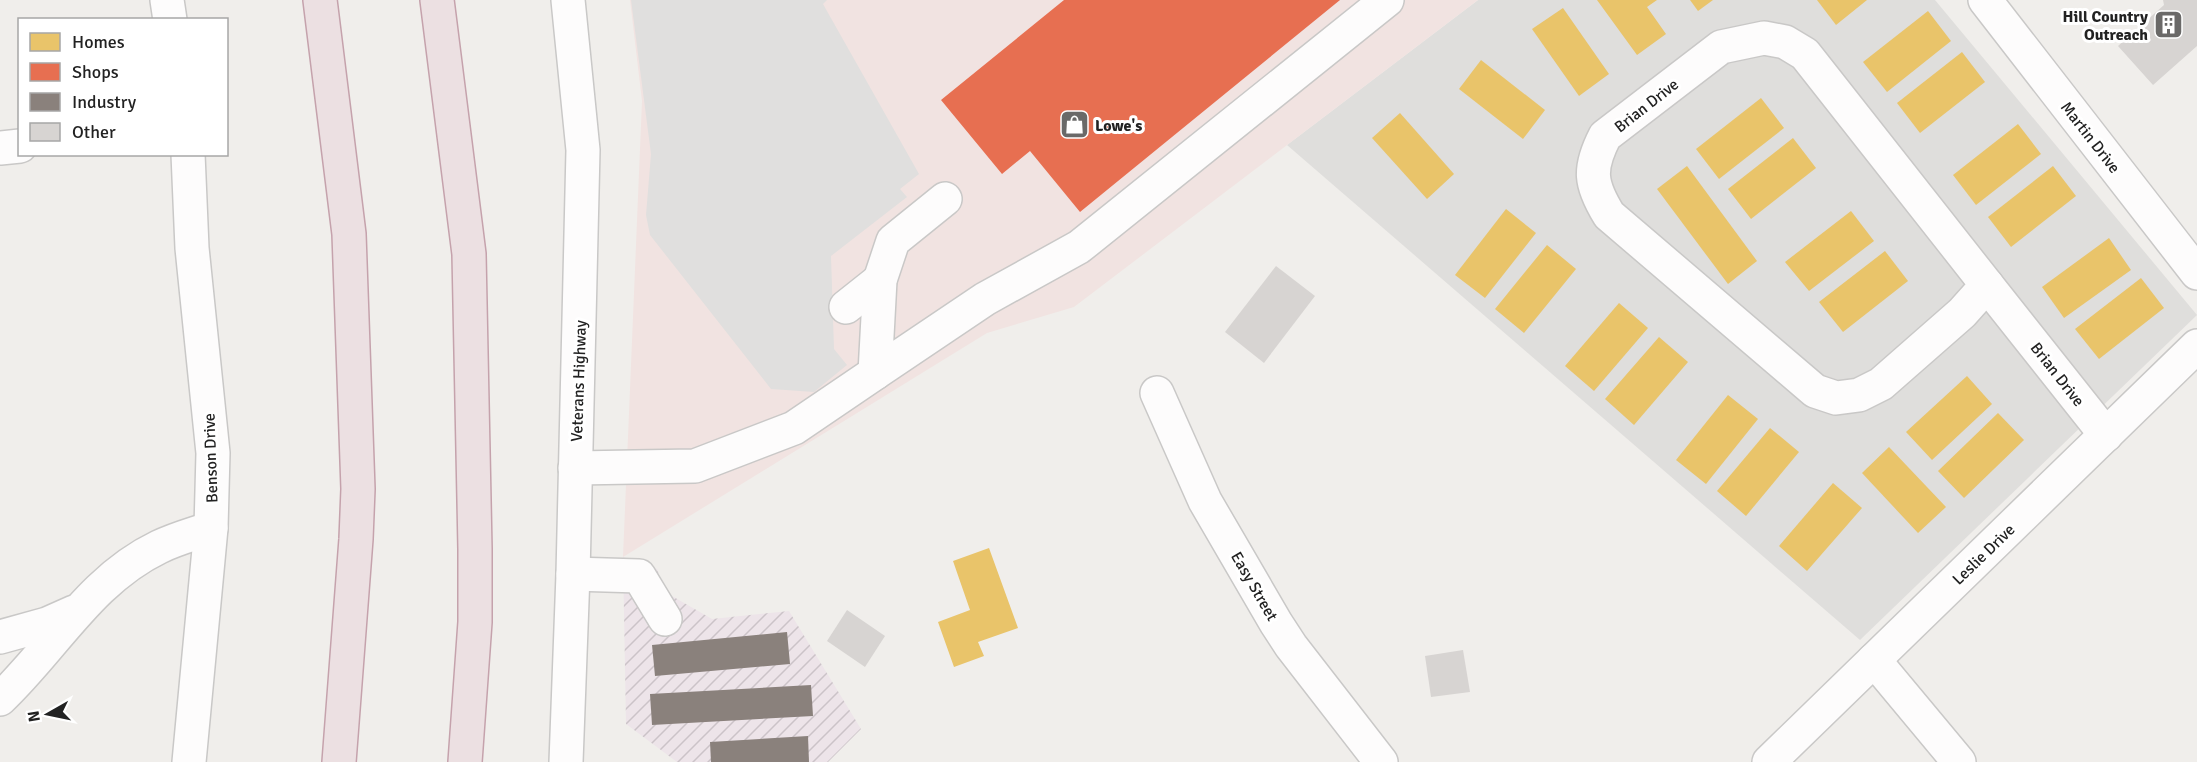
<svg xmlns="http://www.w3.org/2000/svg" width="2197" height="762" font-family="Signika,sans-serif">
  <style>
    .residential { fill: #dfdedc }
    .commercial { fill: #f1e3e1 }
    .industrial { fill: url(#industrial-furrows) }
    .parking { fill: #e0dfde }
    .homes { fill: #e9c46a }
    .shops { fill: #e76f51 }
    .industry { fill: #8a817c }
    .building { fill: #d7d4d2 }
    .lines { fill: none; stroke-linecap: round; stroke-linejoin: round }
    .minor-casing { stroke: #c9c8c7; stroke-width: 36 }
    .highway-casing { stroke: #c5a2ac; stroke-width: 36 }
    .minor { stroke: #fdfcfc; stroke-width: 33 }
    .highway { stroke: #ece0e2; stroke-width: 33 }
    .labels { text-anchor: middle; stroke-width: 6; stroke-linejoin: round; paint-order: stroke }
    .poi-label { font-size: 16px; font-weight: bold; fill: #222; stroke: #fff; text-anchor: end }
    .street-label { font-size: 16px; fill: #222; stroke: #fff }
  </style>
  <defs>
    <pattern id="industrial-furrows" width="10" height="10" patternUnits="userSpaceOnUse" patternTransform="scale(1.5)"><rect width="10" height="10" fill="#ede4e9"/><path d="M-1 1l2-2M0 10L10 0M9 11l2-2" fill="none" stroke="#cbc3c8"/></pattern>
  </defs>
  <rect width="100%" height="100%" fill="#f0eeeb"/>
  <!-- residential -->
  <path class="residential" d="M 1478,0 L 1935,0 L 2197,315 L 1860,640 L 1287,145 Z"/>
  <!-- commercial -->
  <path class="commercial" d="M 630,0 L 1478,0 L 1074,307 L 987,333 L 623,557 L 642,101 Z"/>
  <!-- industrial -->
  <path class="industrial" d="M 623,557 L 657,569 L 665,592 L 712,619 L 789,611 L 861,729 L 828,762 L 677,762 L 626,724 Z"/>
  <!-- parking -->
  <path class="parking" d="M 631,0 L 827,0 L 823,4 L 919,174 L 900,189 L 907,197 L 831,256 L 834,349 L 847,365 L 814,392 L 771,389 L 650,235 L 646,215 L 651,154 Z"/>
  <!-- homes -->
  <g class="homes">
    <path d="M 1597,0 L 1657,0 L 1647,7 L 1666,34 L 1637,55 Z"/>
    <path d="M 1690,0 L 1713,0 L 1698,11 Z"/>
    <path d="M 1817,0 L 1867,0 L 1836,25 Z"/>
    <path d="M 1563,8 L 1609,74 L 1579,96 L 1532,29 Z"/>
    <path d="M 1928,11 L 1951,41 L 1887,92 L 1863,62 Z"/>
    <path d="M 1962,52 L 1985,82 L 1920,133 L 1897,103 Z"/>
    <path d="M 1481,60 L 1545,110 L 1523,139 L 1459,89 Z"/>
    <path d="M 1761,98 L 1784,128 L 1719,179 L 1696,149 Z"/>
    <path d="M 1400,113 L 1454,174 L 1427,199 L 1372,138 Z"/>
    <path d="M 2018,124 L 2041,154 L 1976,205 L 1953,175 Z"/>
    <path d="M 1793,138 L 1816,168 L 1751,219 L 1728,189 Z"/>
    <path d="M 1687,166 L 1757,261 L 1728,284 L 1657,189 Z"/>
    <path d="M 2053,166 L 2076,196 L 2011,247 L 1988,217 Z"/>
    <path d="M 1506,209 L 1536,233 L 1485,298 L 1455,275 Z"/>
    <path d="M 1851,211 L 1874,241 L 1809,291 L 1785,262 Z"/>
    <path d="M 2109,238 L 2131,270 L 2064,318 L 2042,287 Z"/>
    <path d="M 1547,245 L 1576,269 L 1524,333 L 1495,309 Z"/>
    <path d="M 1885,251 L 1908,281 L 1843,332 L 1819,302 Z"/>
    <path d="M 2141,278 L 2164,308 L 2099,359 L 2075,329 Z"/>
    <path d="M 1619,303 L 1648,328 L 1594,391 L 1565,366 Z"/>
    <path d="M 1659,337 L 1688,362 L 1634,425 L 1605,399 Z"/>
    <path d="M 1967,376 L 1992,404 L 1932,460 L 1906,432 Z"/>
    <path d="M 1728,395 L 1758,419 L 1706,484 L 1676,460 Z"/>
    <path d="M 1998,413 L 2024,440 L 1964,498 L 1938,471 Z"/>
    <path d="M 1770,428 L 1799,452 L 1746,516 L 1717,491 Z"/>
    <path d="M 1889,447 L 1946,507 L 1918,533 L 1862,473 Z"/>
    <path d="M 1833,483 L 1862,508 L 1807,571 L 1779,546 Z"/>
    <path d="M 989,548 L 1018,628 L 978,642 L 984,656 L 954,667 L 938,622 L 970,610 L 953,561 Z"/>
  </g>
  <!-- shops -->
  <path class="shops" d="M 1064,0 L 1340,0 L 1080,212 L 1030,151 L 1002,174 L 941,100 Z"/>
  <!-- industry -->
  <g class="industry">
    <path d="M 787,632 L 790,664 L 655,676 L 652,645 Z"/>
    <path d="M 811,685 L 813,716 L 652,725 L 650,694 Z"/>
    <path d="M 808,736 L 809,762 L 711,762 L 710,742 Z"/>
  </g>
  <!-- building -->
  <g class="building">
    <path d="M 2163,0 L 2197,0 L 2197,46 L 2153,85 L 2118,46 L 2164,5 Z"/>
    <path d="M 1276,266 L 1315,296 L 1264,363 L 1225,332 Z"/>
    <path d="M 847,610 L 885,636 L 865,667 L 827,641 Z"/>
    <path d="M 1463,650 L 1470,692 L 1431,697 L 1425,656 Z"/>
  </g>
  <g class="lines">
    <defs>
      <g id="minor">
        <path d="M 167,0 L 170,20"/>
        <path d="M 1985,0 L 2197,273"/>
        <path d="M 1764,38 L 1785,42 L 1805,54 L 1987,285 L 1962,313 L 1881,384 L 1859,395 L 1836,398 L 1815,391 L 1609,215 C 1590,184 1588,169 1605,136 L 1721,47 Z"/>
        <path d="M 0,148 L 20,146"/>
        <path d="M 188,154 L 192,248 L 213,453 L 211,528 L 189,762"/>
        <path d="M 945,199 L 893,241 L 880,280 L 875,373 L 985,299 L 1079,247 L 1387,0"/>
        <path d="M 1987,285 L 2106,435"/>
        <path d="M 846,307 L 880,280"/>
        <path d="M 1157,393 L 1205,501 L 1276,623 L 1291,646 L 1381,762"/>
        <path d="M 575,468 L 695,466 L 794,428 L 875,373"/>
        <path d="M 573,574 L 639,576 L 665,619"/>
        <path d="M 0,637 L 47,624 L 74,612"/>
        <path d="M 1874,660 L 1959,762"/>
        <path d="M 0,699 C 54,648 90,580 159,547 C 175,539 194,534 211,528"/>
        <path d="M 566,762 L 573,574 L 583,150 L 568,0"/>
        <path d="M 1769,762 L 2197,346"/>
      </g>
      <g id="highway">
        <path d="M 320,0 L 349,234 L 358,489 L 356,539 L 339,762"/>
        <path d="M 437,0 L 469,254 L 475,549 L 475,622 L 465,762"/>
      </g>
    </defs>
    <!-- minor casing -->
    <use href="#minor" class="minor-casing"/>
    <!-- highway casing -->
    <use href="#highway" class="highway-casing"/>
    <!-- minor -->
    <use href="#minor" class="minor"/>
    <!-- highway -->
    <use href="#highway" class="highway"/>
  </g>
  <!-- icons -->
  <defs>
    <symbol id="building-square" viewBox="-11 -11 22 22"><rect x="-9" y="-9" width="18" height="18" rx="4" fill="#6a6968" stroke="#fff"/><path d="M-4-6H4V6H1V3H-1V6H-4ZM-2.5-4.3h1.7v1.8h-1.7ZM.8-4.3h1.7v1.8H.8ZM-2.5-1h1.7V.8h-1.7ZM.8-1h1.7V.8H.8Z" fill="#fff"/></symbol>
    <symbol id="shop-square" viewBox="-11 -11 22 22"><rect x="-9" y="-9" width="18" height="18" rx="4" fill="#6a6968" stroke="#fff"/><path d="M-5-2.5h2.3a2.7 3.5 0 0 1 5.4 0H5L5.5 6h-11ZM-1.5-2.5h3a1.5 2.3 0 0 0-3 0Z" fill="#fff"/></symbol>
  </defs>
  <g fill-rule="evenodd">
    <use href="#building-square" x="2152" y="8" width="33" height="33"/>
    <use href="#shop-square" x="1058" y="108" width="33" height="33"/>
  </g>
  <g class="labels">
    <!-- poi labels -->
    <g class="poi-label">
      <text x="2148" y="22">Hill Country<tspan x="2148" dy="18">Outreach</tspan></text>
      <text x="1095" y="131" text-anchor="start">Lowe's</text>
    </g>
    <!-- street labels -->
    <g class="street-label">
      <text transform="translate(1646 105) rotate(-38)" y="6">Brian Drive</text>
      <text transform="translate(2091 137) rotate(52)" y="6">Martin Drive</text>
      <text transform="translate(2058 374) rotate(52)" y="6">Brian Drive</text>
      <text transform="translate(578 381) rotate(-88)" y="6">Veterans Highway</text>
      <text transform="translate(210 458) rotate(-92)" y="6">Benson Drive</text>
      <text transform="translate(1983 554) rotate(-44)" y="6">Leslie Drive</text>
      <text transform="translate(1255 586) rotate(60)" y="6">Easy Street</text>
    </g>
  </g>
  <!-- legend -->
  <rect x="18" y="18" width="210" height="138" fill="#ffffff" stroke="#a7a7a7" stroke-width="1.5"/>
  <rect x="30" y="33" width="30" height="18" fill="#e9c46a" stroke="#a7a7a7" stroke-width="1.5"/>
  <text x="72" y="48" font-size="18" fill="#222222">Homes</text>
  <rect x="30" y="63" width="30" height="18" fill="#e76f51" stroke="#a7a7a7" stroke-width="1.5"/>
  <text x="72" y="78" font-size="18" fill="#222222">Shops</text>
  <rect x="30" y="93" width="30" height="18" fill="#8a817c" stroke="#a7a7a7" stroke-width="1.5"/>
  <text x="72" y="108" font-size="18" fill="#222222">Industry</text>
  <rect x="30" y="123" width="30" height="18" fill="#d7d4d2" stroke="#a7a7a7" stroke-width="1.5"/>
  <text x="72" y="138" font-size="18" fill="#222222">Other</text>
  <!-- north arrow -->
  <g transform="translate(48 714) rotate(261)" stroke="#ffffff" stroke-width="4.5" paint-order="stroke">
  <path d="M0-4.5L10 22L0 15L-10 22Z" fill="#222222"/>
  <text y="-9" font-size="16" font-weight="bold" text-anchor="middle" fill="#222222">N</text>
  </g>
</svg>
